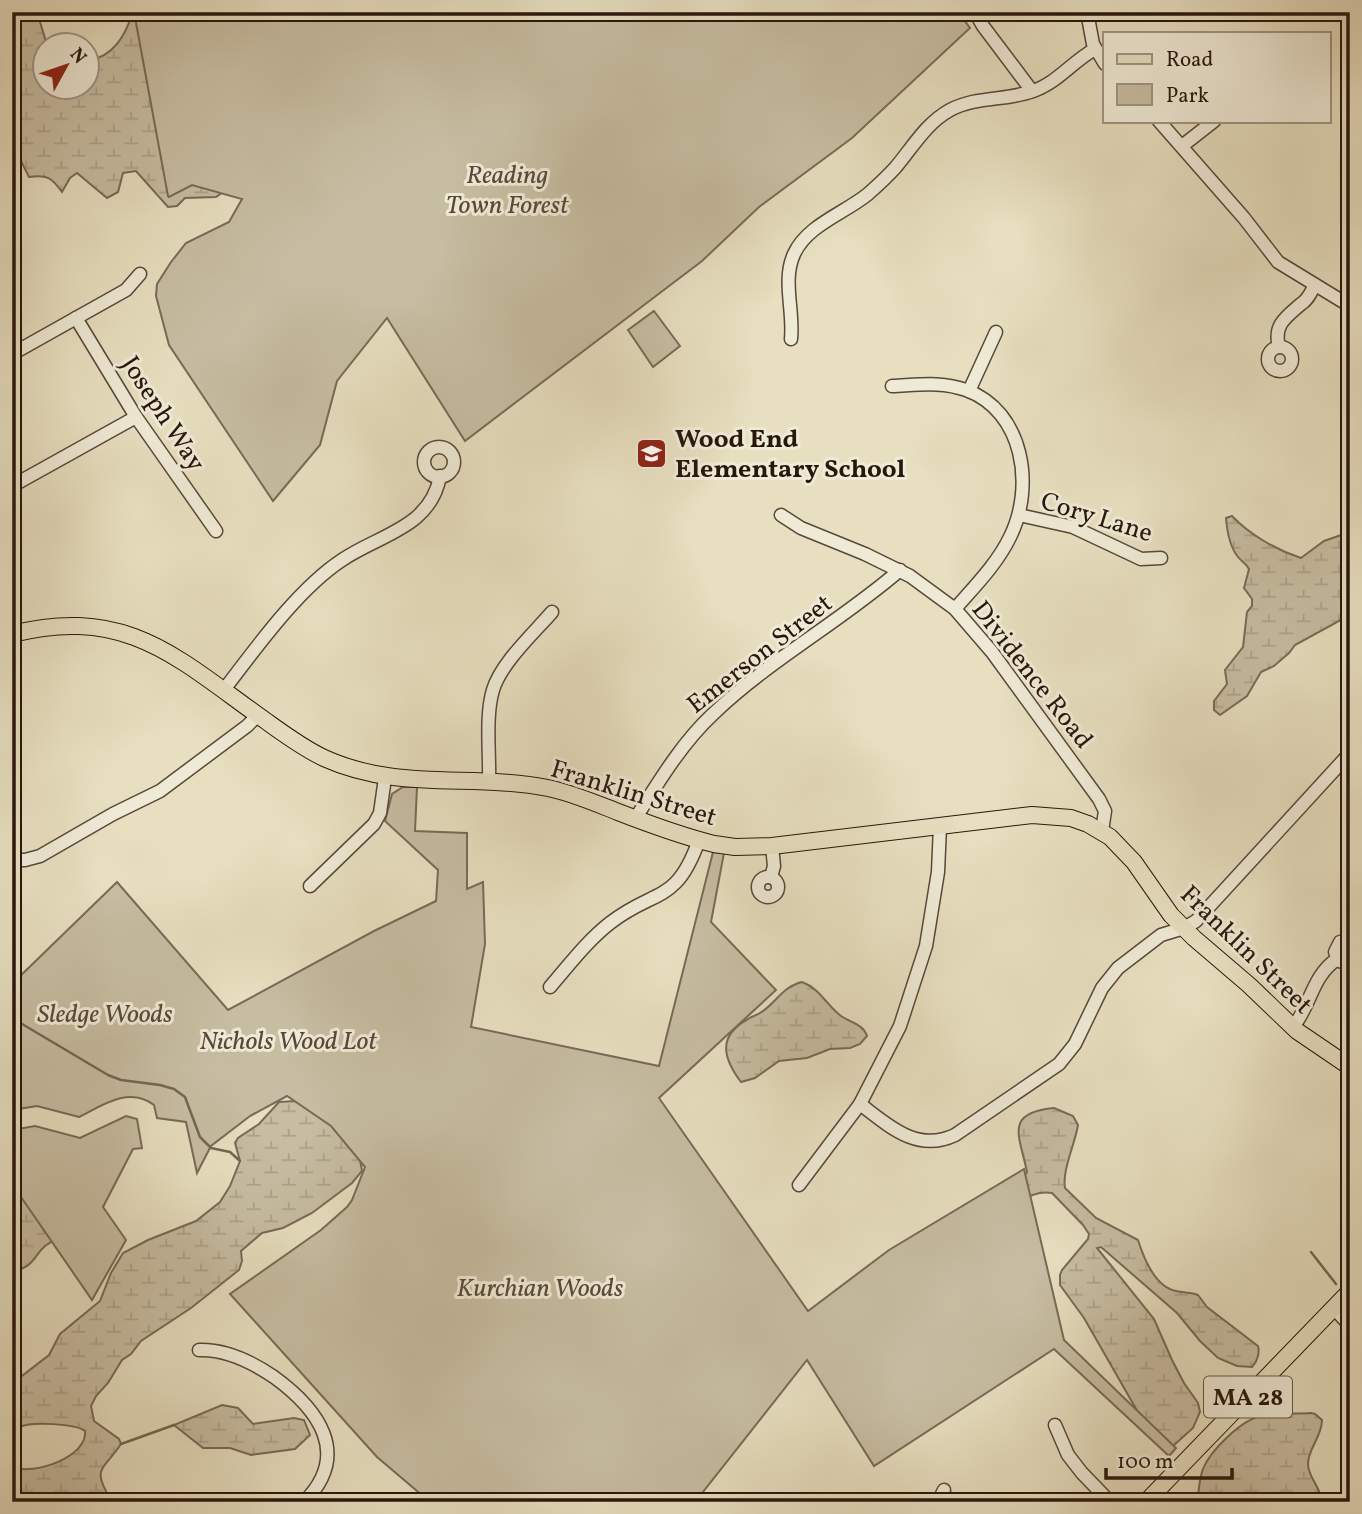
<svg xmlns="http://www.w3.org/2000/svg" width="1362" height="1514" font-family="Vollkorn,serif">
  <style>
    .wetland { fill: url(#wetland-marsh); stroke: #786a58; stroke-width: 2 }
    .green { fill: #c7bda2; stroke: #786a58; stroke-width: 2 }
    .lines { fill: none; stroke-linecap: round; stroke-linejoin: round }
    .stream { stroke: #746654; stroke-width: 2.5 }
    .minor-casing { stroke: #58483a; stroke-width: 15 }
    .major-casing { stroke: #29160d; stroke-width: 18 }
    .minor { stroke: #efead6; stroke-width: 12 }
    .major { stroke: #e7dfc0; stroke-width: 16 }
    .labels { text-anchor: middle; stroke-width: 6; stroke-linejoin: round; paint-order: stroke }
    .shield { fill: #efead6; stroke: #645649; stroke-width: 2 }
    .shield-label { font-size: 24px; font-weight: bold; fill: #29160d }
    .park-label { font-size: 26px; font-style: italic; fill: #58483a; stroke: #efead6 }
    .street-label { font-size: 26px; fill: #29160d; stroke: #efead6 }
    .poi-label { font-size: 26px; font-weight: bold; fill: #29160d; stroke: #efead6; text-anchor: start }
  </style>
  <defs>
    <pattern id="wetland-marsh" width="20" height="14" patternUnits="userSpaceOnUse" patternTransform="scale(1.75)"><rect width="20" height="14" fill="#c7bda2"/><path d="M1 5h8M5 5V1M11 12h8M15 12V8" fill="none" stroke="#aba28a"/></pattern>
  </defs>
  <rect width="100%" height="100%" fill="#e7dfc0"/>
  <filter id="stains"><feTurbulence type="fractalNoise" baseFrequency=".00286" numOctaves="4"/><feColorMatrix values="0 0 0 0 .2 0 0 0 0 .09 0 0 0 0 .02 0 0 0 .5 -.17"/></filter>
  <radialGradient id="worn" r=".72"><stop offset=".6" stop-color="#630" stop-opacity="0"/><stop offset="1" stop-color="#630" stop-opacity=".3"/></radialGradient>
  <!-- wetland -->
  <g class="wetland">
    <path d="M 12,12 L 43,12 L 40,22 L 47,45 L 46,88 L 88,88 L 88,61 C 114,56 125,36 133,12 L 163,12 L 246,196 L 226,190 L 216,197 L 185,198 L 177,206 L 168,207 L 136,171 L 123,173 L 118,192 L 107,198 L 77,173 L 70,178 L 62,192 C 52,178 47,174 29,177 L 17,153 L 12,152 Z"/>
    <path d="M 1232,516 C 1249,534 1276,550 1301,558 L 1324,541 L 1350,532 L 1350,615 L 1295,645 L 1289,653 L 1274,666 L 1261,672 L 1247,696 L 1220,715 L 1214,710 L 1214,701 L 1227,684 L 1225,670 L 1243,647 L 1247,612 L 1252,606 L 1252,599 L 1244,588 L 1249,569 C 1246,563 1242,562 1238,557 C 1230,547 1227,531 1226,518 Z"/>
    <path d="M 802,982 C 821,989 826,1005 841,1016 C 851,1023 863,1024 867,1036 L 860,1044 L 850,1048 L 830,1049 L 807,1058 L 779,1061 L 755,1078 L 741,1082 C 723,1058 717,1036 748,1019 C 753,1016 758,1015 763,1011 C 777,1001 784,986 802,982 Z"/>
    <path d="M 296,1101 L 307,1103 L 358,1149 L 362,1171 L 352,1183 L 312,1213 L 283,1228 L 262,1233 L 241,1251 L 242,1261 L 239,1270 L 191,1308 L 141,1341 L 131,1354 L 122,1360 L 108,1383 L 96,1396 L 91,1406 L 94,1421 L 119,1439 L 121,1444 C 102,1472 91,1467 112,1502 L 12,1502 L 12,1467 C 33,1476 88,1457 85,1431 C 76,1424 31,1421 20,1427 C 17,1428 14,1433 12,1435 L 12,1389 L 18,1379 L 49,1355 L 60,1334 L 100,1301 L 111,1273 L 123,1253 L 148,1240 L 196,1221 L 220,1202 L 230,1186 L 240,1161 L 235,1143 L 238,1138 L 259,1124 L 279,1102 Z"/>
    <path d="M 1054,1108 L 1073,1116 L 1078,1125 C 1075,1144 1062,1170 1065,1188 L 1096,1218 L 1138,1240 C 1144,1259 1155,1287 1176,1291 C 1184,1293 1191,1292 1198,1295 L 1207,1307 L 1258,1346 C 1260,1353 1257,1362 1252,1367 L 1237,1366 L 1218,1358 L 1200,1341 L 1177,1313 L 1101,1247 L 1097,1248 L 1154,1319 L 1172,1360 L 1184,1383 L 1198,1403 L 1200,1412 L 1193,1428 L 1172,1447 L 1143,1421 L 1084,1318 L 1060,1285 L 1060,1275 L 1062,1270 L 1088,1239 L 1089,1234 L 1083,1225 L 1052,1193 C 1025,1188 1003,1217 986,1234 L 1027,1172 C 1020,1136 1003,1113 1054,1108 Z"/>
    <path d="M 12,1157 L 58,1239 C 33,1247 39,1268 12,1271 Z"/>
    <path d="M 222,1405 L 238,1408 L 253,1424 L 294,1418 L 304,1420 L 310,1435 L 295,1449 L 251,1455 L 230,1448 L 203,1448 L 174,1425 Z"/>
    <path d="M 1311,1413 L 1315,1414 L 1322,1420 C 1322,1437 1308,1448 1308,1464 C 1308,1478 1322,1488 1321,1502 L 1303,1502 L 1286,1493 L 1267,1494 L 1260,1502 L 1197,1502 C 1199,1492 1199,1479 1203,1469 C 1210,1451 1241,1420 1261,1416 C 1277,1413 1294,1414 1311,1413 Z"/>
  </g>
  <!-- green -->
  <g class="green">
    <path d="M 134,12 L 958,12 L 970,28 L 852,138 L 759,207 L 702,261 L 465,441 L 387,318 L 337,381 L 320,445 L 273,501 L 169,345 L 156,296 L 157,284 L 171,262 L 186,243 L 229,222 L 242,199 L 192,185 L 169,197 L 168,196 Z"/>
    <path d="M 654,311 L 680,346 L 653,367 L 628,330 Z"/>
    <path d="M 403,787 L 417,787 L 415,831 L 467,833 L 467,889 L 483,882 L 485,944 L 471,1027 L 659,1066 L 713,852 L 724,853 L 711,922 L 776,990 L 659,1098 L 808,1311 L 889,1250 L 1024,1169 L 1064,1340 L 1176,1448 L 1169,1456 L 1054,1349 L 874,1466 L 807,1360 L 695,1502 L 545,1502 L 540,1495 L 530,1502 L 430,1502 L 377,1457 L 230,1294 L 321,1230 L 347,1207 L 352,1200 L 365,1167 L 331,1126 L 287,1096 L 250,1116 L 211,1146 L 197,1173 L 186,1122 L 157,1118 L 154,1105 C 129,1086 103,1105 79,1117 L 37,1106 L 12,1110 L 12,984 L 117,882 L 228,1010 L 374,931 L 436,901 L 438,870 L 385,821 L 392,794 Z"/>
    <path d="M 126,1116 L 137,1119 L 142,1148 L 133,1149 L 103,1207 L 126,1240 L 92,1300 L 12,1184 L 12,1130 L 35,1126 L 80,1138 Z"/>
  </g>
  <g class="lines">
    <!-- stream -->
    <g class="stream">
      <path d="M 12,1018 L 108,1075 L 121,1080 L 160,1085 L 174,1089 L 185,1097 L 200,1137 L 211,1148 L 230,1152 L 240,1161"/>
      <path d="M 1311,1252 L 1336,1284"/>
      <path d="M 121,1444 L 174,1425"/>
    </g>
    <defs>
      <g id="minor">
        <path d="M 975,12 L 983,26 L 1032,91"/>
        <path d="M 1087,12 L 1093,44 L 1105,64"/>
        <path d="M 1159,121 L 1244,218 L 1278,262 L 1350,306"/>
        <path d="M 1182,146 L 1214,121"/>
        <path d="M 76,318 L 136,417 L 216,531"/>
        <path d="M 791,339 C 794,310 782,280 794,254 C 807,225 845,213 868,194 C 877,186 887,177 895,168 C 913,147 925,124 950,110 C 976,96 1006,101 1033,91 C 1057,83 1073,61 1095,49"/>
        <path d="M 1279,347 C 1273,325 1286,317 1301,304 C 1308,300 1311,292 1315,285"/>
        <circle cx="1280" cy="359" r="12"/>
        <path d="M 12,354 L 126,290 L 140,274"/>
        <path d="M 892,386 C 917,385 942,381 966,390 C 1024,411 1035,487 1010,537 C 997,564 975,586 955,609"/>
        <path d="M 969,391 L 996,332"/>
        <circle cx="439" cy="462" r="15"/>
        <path d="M 12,486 L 136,417"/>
        <path d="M 781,515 L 801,528 L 865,554 L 910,576 L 955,609 L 992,652 L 1099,799 L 1105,811 L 1102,831"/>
        <path d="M 1019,515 L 1073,527 L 1141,559 L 1161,558"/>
        <path d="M 223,691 C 256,648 298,589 342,560 C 378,535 431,528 440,476"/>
        <path d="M 489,782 C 490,755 485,716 493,690 C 501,663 534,633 552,612"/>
        <path d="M 635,819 C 658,783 681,744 712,715 C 769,660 840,622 900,570"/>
        <path d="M 12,860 L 25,860 L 40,856 L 113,814 L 160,791 L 247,726 L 258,715"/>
        <circle cx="768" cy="887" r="10"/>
        <path d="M 771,877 L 774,866 L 772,846"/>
        <path d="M 310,886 L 374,824 L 380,813 L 385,778"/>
        <path d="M 1350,940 L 1340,942 L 1335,952 L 1339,961 L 1350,964"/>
        <path d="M 550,987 C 569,965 587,941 610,923 C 655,888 676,905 699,840"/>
        <path d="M 1293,1027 C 1311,1005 1312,976 1337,959"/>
        <path d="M 860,1104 C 889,1126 917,1153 955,1135 L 1059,1064 L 1075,1044 L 1102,988 L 1118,968 L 1161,935 L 1184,928 L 1196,921 L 1350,753"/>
        <path d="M 799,1185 L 860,1104 L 900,1026 L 926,946 L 938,872 L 940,826"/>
        <path d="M 1334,1308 L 1350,1326"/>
        <path d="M 199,1350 C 226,1349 252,1362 274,1377 C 318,1409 352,1454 304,1502"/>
        <path d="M 1055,1425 L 1068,1455 L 1082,1473 L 1110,1502"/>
        <path d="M 938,1502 L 944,1490"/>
      </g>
      <g id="major">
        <path d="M 12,634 C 128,605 178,659 266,721 C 284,734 303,748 324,758 C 399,792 471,773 548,788 C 572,793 595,803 618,812 C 649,824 681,836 714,844 L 735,847 L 772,846 L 1032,815 L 1071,818 L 1088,824 L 1110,837 L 1134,862 L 1171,915 L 1194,938 L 1249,985 L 1297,1031 L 1350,1067"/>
        <path d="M 1146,1502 L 1350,1291"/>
      </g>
    </defs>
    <!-- minor casing -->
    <use href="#minor" class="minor-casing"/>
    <!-- major casing -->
    <use href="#major" class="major-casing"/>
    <!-- minor -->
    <use href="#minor" class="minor"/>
    <!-- major -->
    <use href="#major" class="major"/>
  </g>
  <!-- icons -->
  <defs>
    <symbol id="school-square" viewBox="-11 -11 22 22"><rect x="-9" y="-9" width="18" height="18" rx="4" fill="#8f2418" stroke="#efead6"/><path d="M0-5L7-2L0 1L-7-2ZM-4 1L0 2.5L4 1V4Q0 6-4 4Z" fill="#fff"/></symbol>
  </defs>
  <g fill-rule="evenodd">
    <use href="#school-square" x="634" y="436" width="35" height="35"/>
  </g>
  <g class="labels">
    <!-- shield labels -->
    <rect class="shield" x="1204" y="1376.5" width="88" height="41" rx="5"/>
    <g class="shield-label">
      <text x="1248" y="1405">MA 28</text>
    </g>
    <!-- park labels -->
    <g class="park-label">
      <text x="507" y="183">Reading<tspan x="507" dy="30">Town Forest</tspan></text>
      <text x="105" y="1022">Sledge Woods</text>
      <text x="288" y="1049">Nichols Wood Lot</text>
      <text x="540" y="1296">Kurchian Woods</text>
    </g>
    <!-- street labels -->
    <g class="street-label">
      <text transform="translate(164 413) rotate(57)" y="9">Joseph Way</text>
      <text transform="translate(1097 516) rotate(17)" y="9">Cory Lane</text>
      <text transform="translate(759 653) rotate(-38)" y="9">Emerson Street</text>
      <text transform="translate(1033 674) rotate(52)" y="9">Dividence Road</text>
      <text transform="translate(634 792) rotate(17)" y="9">Franklin Street</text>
      <text transform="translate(1247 949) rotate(44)" y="9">Franklin Street</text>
    </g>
    <!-- poi labels -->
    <g class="poi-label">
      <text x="675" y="447">Wood End<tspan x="675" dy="30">Elementary School</tspan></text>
    </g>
  </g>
  <!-- margin -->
  <rect width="1362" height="1514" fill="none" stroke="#e7dfc0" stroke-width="42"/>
  <rect x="14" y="14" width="1334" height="1486" fill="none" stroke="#29160d" stroke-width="3.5"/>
  <rect x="21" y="21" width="1320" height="1472" fill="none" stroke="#29160d" stroke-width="2"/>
  <!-- legend -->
  <rect x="1103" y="32" width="228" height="91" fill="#efead6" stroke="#a09586" stroke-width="2"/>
  <rect x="1117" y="54" width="35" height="10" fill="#e7dfc0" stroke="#a09586" stroke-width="2"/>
  <text x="1166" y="66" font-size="21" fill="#29160d">Road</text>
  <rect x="1117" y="84" width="35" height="21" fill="#c7bda2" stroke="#a09586" stroke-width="2"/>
  <text x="1166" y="102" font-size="21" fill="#29160d">Park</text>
  <!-- north arrow -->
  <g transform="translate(66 66) rotate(50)"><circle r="33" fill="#efead6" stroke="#a09586" stroke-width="2"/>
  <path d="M0-5L12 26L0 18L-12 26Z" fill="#8f2418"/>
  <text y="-10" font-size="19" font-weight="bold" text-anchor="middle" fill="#29160d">N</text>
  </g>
  <!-- scale -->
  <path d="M1106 1468v10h126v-10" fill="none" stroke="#29160d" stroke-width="3.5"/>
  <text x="1117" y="1468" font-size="21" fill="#29160d" stroke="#efead6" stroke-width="5" paint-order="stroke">100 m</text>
  <rect width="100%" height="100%" filter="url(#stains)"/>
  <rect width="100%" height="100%" fill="url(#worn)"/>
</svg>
